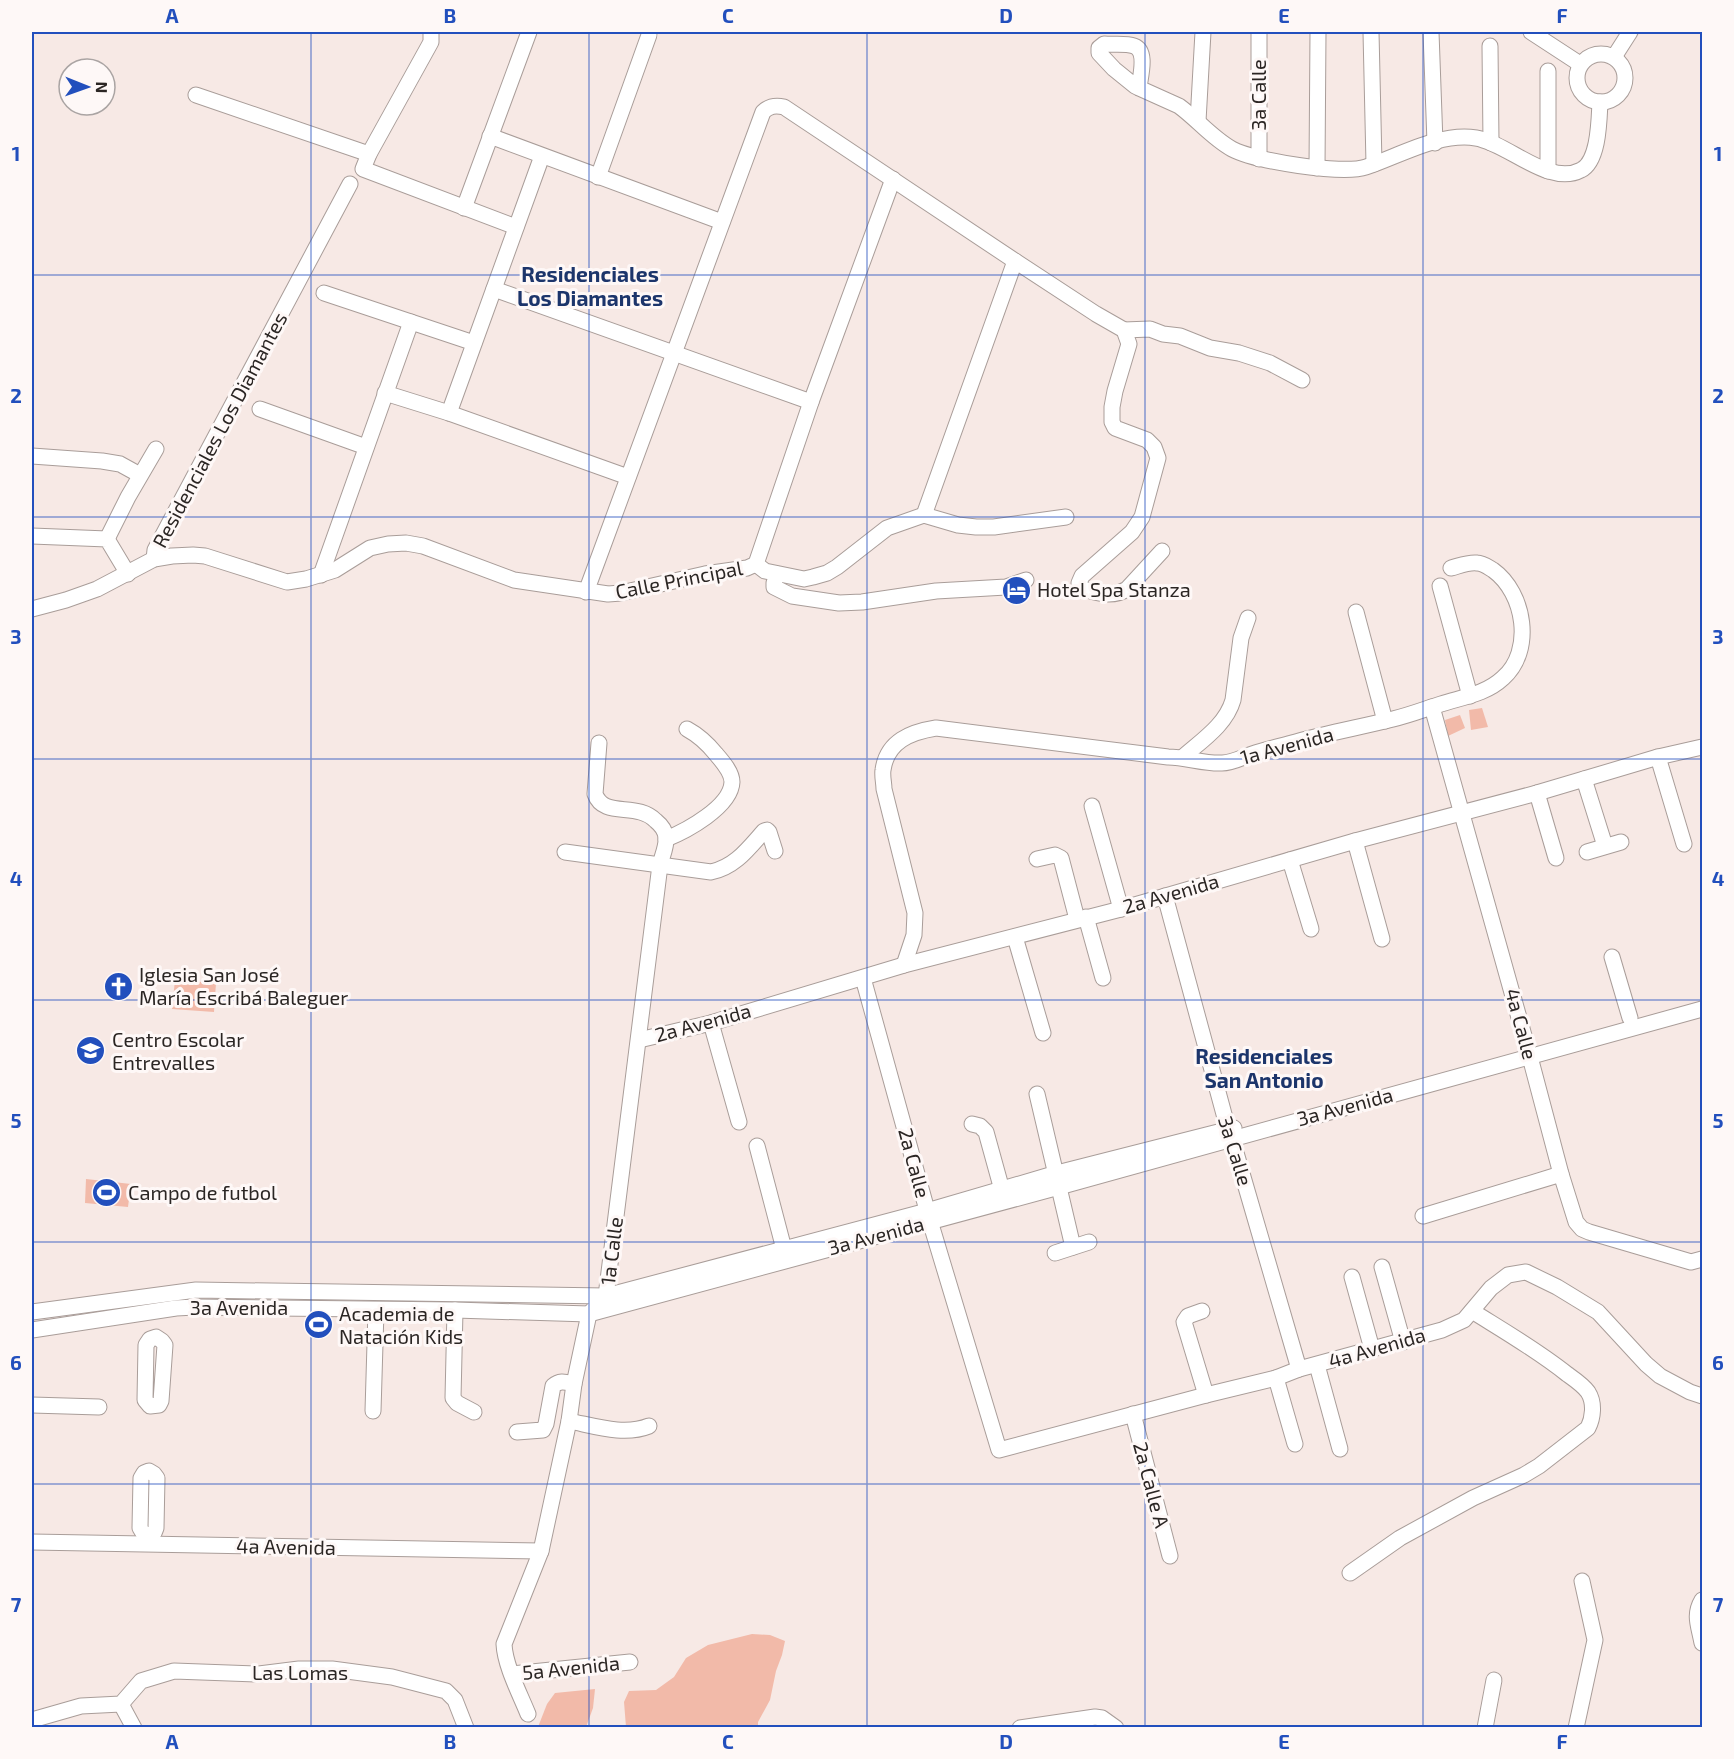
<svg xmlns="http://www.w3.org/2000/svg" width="1734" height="1759" font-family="'Exo 2',sans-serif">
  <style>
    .green { fill: #f2baa9 }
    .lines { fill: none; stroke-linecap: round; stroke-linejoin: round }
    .minor-casing { stroke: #a99d99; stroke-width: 17 }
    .minor { stroke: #fff; stroke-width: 15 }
    .grid { fill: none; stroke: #224fbd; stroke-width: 1.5; stroke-opacity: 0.55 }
    .labels { text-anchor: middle; stroke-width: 6; stroke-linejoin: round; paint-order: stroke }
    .street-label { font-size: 20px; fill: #2b2624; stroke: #fef8f7 }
    .poi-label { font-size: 20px; fill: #2b2624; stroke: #fef8f7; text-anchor: start }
    .neighbourhood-label { font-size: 21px; font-weight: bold; fill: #1c356b; stroke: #fef8f7 }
    .neatline { fill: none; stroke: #224fbd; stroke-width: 2 }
    .grid-label { font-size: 20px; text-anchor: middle; font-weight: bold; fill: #224fbd }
  </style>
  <rect width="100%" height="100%" fill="#f7e9e5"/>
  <!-- green -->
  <g class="green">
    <path d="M 1482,708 L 1488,727 L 1471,730 L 1469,710 Z"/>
    <path d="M 1460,715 L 1465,728 L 1448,736 L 1445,720 Z"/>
    <path d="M 175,980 L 216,983 L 214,1012 L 172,1009 Z"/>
    <path d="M 86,1179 L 131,1184 L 128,1207 L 85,1203 Z"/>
    <path d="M 752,1634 L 770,1635 L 785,1641 L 782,1655 L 776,1671 L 770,1700 L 758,1722 L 758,1727 L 626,1727 L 624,1702 L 629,1691 L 656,1690 L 674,1677 L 686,1658 L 708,1645 Z"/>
    <path d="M 595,1689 L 593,1708 L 586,1727 L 538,1727 L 547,1704 L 555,1693 Z"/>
  </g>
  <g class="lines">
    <defs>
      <g id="minor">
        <path d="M 431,32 L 431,42 L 369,154 L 363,169 L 516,227"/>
        <path d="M 1371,32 L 1374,164"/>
        <path d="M 1431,32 L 1435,143"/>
        <path d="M 1531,32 L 1580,64"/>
        <path d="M 1490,46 L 1491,143"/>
        <circle cx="1601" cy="78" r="24"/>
        <path d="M 1614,57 L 1630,32"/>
        <path d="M 1548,71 L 1548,171"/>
        <path d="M 1139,88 C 1140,77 1148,51 1134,46 C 1126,43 1113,45 1104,44 L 1099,48 L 1099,53 L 1114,69 L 1135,86 L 1139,88 L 1179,106 C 1197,119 1212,138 1232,149 C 1254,161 1343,175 1366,167 C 1399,156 1440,132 1476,138 C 1508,143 1549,187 1581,170 C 1599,161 1599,120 1600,102"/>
        <path d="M 196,95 L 369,154"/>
        <path d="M 1198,121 L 1203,32"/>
        <path d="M 490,136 L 722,222"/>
        <path d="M 1259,159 L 1259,32"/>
        <path d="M 1317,168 L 1318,32"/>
        <path d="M 598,177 L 649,35"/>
        <path d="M 464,208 L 529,32"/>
        <path d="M 494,289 L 811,402"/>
        <path d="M 324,293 L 474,343"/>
        <path d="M 1124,330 L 1150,329 L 1163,334 L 1180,336 L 1210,348 L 1239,353 L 1270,363 L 1302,380"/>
        <path d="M 385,393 L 449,413 L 628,477"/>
        <path d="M 260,409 L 366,447"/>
        <path d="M 449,413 L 542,156"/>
        <path d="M 32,456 L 102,461 L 120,464 L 140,475"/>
        <path d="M 924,515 L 1015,261"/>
        <path d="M 32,536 L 107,539 L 128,574"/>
        <path d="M 107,539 L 128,497 L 156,449"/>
        <path d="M 154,559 L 155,550 L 350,184"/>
        <path d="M 756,564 L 811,402 L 893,179"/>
        <path d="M 756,564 L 765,571 L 804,579 L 813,577 L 827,573 L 837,567 L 887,528 L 924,515 L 958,525 L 976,527 L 994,527 L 1066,517"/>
        <path d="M 777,574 L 774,583 L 774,587 L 792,596 L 839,603 L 862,602 L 936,591 L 1006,587 L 1026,580"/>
        <path d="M 321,575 L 411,322"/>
        <path d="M 1440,586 L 1470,696"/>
        <path d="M 586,592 L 763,112 C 769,106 775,105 784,107 L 1015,261 L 1096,314 L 1124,330 L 1129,344 L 1115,391 L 1112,407 L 1112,422 L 1115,428 L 1147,440 L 1154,447 L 1158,458 L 1142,517 L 1132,532 L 1082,576 L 1079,583 L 1080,588 C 1096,593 1113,598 1127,589 L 1162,551"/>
        <path d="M 32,609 L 66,600 L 97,589 L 154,559 L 172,556 L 193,555 L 205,556 L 287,582 L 306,579 L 335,570 L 370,548 L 388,544 L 406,543 L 423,546 L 514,580 L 608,594 L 621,593 L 705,574 L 747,568 L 756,564"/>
        <path d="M 1356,612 L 1385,721"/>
        <path d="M 1432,707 L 1530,1057 L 1561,1174 L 1576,1222 L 1582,1229 L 1589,1232 L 1691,1262 L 1702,1259"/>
        <path d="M 1183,757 C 1201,741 1226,725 1233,700 L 1241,638 L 1248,618"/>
        <path d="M 1658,757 L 1684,844"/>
        <path d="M 1584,779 L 1605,846"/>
        <path d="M 1537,793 L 1556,858"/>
        <path d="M 1092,806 L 1121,909"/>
        <path d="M 666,839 C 686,831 731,807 732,782 C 732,772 722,761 716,754 C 708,744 698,735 687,729"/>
        <path d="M 1355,841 L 1382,939"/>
        <path d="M 565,852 L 711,872 C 735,867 748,849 764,831 L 767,830 L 769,832 L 775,851"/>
        <path d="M 1587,852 L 1621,842"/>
        <path d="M 1037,859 L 1055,855 L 1061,858 L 1077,919"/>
        <path d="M 1290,860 L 1311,929"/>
        <path d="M 1165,896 L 1228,1129 L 1232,1139 L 1299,1369"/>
        <path d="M 1086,917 L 1103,978"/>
        <path d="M 1015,937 L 1043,1033"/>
        <path d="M 1612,957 L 1630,1018"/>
        <path d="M 904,965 L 914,935 L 915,913 L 884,789 C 884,783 882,776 883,770 C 887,741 911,732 936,728 L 1168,757 C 1186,757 1204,764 1222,763 C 1232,763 1243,757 1252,754 C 1267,749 1282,746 1296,742 C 1328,733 1361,727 1393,719 C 1410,715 1425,709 1441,704 C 1463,697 1486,694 1503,678 C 1534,651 1525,593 1493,570 C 1488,567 1483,563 1477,563 C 1468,562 1459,566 1451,568"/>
        <path d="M 863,978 L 930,1221 L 999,1450 L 1206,1395 L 1276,1378 L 1299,1369 L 1442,1330 L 1464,1320 L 1491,1288 L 1508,1275 L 1526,1272 L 1557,1287 L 1598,1312 L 1646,1364 L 1660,1376 L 1690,1392 L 1702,1396"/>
        <path d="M 711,1023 L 739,1122"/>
        <path d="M 639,1040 L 711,1023 L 904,965 L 1121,909 L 1355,841 L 1537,793 L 1658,757 L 1702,747"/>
        <path d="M 1037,1094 L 1073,1247"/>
        <path d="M 972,1124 L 980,1126 L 986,1132 L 1002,1190 L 1001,1200"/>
        <path d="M 757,1146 L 784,1249"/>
        <path d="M 1423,1216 L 1561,1174"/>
        <path d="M 1055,1253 L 1089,1242"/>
        <path d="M 1382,1267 L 1403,1342"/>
        <path d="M 1352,1277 L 1372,1349"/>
        <path d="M 455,1310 L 453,1398 L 457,1403 L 474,1412"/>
        <path d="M 1202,1311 L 1188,1316 L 1184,1322 L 1206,1395"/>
        <path d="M 32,1312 L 196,1290 L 606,1296 L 927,1211 L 1057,1173 L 1234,1128"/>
        <path d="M 32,1330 L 176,1308 L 195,1307 L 455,1310 L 589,1314 L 1059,1187 L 1702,1009"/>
        <path d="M 156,1337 L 162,1341 L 165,1345 L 161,1401 L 159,1405 L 150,1406 L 145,1400 L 146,1345 L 150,1339 Z"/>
        <path d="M 1317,1365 L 1340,1449"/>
        <path d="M 1276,1378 L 1295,1444"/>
        <path d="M 32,1405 L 99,1407"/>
        <path d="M 373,1411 L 376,1310"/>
        <path d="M 1133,1414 L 1170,1556"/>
        <path d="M 569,1421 C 595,1426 624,1436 649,1426"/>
        <path d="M 517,1432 L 543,1430 L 546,1424 L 553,1386 C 560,1380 565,1382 574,1384"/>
        <path d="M 149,1471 L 154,1474 L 157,1478 L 156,1528 L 154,1533 L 148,1535 L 143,1533 L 140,1528 L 141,1478 L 144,1473 Z"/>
        <path d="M 32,1542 L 541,1551"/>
        <path d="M 1350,1573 L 1400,1538 L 1473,1498 L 1524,1475 L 1539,1466 L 1588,1428 C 1593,1418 1595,1403 1588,1392 C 1583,1385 1574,1379 1567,1374 C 1537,1350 1504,1331 1472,1311"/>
        <path d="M 1702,1600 C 1693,1615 1699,1626 1702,1643"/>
        <path d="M 512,1674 L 630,1662"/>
        <path d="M 121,1704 L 134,1728"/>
        <path d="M 528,1714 C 520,1694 505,1666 504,1644 L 541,1551 L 569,1421 L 574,1384 L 589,1314 L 606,1296 L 660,865 C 662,856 667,846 666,837 C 665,830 661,825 656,821 C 637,801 604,819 595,794 L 599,743"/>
        <path d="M 32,1720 L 81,1706 L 121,1704 L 141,1681 L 174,1671 L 259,1674 L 299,1669 L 332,1669 L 392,1677 L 446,1691 L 455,1700 L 466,1728"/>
        <path d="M 1020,1728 L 1095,1717 L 1102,1718 L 1116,1728"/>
        <path d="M 1485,1728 L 1494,1680"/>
        <path d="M 1576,1728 L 1595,1640 L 1582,1581"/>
      </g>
    </defs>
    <!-- minor casing -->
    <use href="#minor" class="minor-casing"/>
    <!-- minor -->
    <use href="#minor" class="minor"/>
  </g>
  <!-- grid -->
  <path class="grid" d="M 311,32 L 311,1728M 589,32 L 589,1728M 867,32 L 867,1728M 1145,32 L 1145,1728M 1423,32 L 1423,1728M 32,275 L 1702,275M 32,517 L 1702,517M 32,759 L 1702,759M 32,1000 L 1702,1000M 32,1242 L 1702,1242M 32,1484 L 1702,1484"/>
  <!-- icons -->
  <defs>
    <symbol id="hotel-disc" viewBox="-11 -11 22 22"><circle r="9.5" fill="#224fbd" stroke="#fef8f7"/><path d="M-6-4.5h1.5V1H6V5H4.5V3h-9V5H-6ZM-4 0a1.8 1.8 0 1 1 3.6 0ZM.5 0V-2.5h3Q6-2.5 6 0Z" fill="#fff"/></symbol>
    <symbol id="church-disc" viewBox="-11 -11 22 22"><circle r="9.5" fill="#224fbd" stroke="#fef8f7"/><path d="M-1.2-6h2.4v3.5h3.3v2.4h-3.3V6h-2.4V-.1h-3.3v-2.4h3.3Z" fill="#fff"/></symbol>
    <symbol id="school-disc" viewBox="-11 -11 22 22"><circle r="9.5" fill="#224fbd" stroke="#fef8f7"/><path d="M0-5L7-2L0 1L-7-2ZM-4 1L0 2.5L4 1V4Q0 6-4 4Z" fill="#fff"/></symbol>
    <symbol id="stadium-disc" viewBox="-11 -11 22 22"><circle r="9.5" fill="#224fbd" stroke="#fef8f7"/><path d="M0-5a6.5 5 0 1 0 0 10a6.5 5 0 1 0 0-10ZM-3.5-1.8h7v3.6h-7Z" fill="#fff"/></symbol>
  </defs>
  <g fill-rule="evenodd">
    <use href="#hotel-disc" x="1000" y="574" width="33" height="33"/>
    <use href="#church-disc" x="102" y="970" width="33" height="33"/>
    <use href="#school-disc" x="74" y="1034" width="33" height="33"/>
    <use href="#stadium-disc" x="90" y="1176" width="33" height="33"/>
    <use href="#stadium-disc" x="302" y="1308" width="33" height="33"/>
  </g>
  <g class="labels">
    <!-- street labels -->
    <g class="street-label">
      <text transform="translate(1259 95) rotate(-90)" y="7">3a Calle</text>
      <text transform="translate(220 430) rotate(-62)" y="7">Residenciales Los Diamantes</text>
      <text transform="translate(679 580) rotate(-11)" y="7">Calle Principal</text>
      <text transform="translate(1287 746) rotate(-15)" y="7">1a Avenida</text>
      <text transform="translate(1171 894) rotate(-16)" y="7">2a Avenida</text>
      <text transform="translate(703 1023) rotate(-15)" y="7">2a Avenida</text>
      <text transform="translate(1521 1024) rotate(75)" y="7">4a Calle</text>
      <text transform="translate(1345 1107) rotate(-15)" y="7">3a Avenida</text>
      <text transform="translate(1235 1151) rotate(73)" y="7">3a Calle</text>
      <text transform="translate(914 1163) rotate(75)" y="7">2a Calle</text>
      <text transform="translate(876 1236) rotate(-15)" y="7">3a Avenida</text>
      <text transform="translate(612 1251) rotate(-83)" y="7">1a Calle</text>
      <text x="239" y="1315">3a Avenida</text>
      <text transform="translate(1377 1348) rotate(-16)" y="7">4a Avenida</text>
      <text transform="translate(1151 1485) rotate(75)" y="7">2a Calle A</text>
      <text transform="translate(286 1547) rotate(1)" y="7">4a Avenida</text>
      <text transform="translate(571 1668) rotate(-6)" y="7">5a Avenida</text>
      <text x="300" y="1680">Las Lomas</text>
    </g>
    <!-- poi labels -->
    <g class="poi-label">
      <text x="1037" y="597">Hotel Spa Stanza</text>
      <text x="139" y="982">Iglesia San José<tspan x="139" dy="23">María Escribá Baleguer</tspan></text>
      <text x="112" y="1047">Centro Escolar<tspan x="112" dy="23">Entrevalles</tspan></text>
      <text x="128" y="1200">Campo de futbol</text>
      <text x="339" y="1321">Academia de<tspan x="339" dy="23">Natación Kids</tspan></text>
    </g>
    <!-- neighbourhood labels -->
    <g class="neighbourhood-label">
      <text x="590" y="282">Residenciales<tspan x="590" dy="24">Los Diamantes</tspan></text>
      <text x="1264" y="1064">Residenciales<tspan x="1264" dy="24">San Antonio</tspan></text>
    </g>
  </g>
  <!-- border -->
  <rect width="1734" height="1759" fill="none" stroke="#fef8f7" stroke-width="66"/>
  <!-- north arrow -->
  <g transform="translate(87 87) rotate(91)"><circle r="28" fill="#fef8f7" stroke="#aaa4a3" stroke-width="1.5"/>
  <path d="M0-4.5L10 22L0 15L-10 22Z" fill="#224fbd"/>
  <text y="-9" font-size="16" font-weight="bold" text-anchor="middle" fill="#2b2624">N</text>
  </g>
  <rect x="33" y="33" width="1668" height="1693" class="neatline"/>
  <g class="grid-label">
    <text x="172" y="23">A</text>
    <text x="450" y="23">B</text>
    <text x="728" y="23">C</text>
    <text x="1006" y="23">D</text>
    <text x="1284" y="23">E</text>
    <text x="1562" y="23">F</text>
    <text x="16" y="161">1</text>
    <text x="1718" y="161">1</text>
    <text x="16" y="403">2</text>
    <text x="1718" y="403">2</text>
    <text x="16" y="644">3</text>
    <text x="1718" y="644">3</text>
    <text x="16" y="886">4</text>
    <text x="1718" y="886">4</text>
    <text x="16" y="1128">5</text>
    <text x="1718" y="1128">5</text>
    <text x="16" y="1370">6</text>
    <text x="1718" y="1370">6</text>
    <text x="16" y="1612">7</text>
    <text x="1718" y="1612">7</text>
    <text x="172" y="1749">A</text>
    <text x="450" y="1749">B</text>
    <text x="728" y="1749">C</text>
    <text x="1006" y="1749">D</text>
    <text x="1284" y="1749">E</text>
    <text x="1562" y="1749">F</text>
  </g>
</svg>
